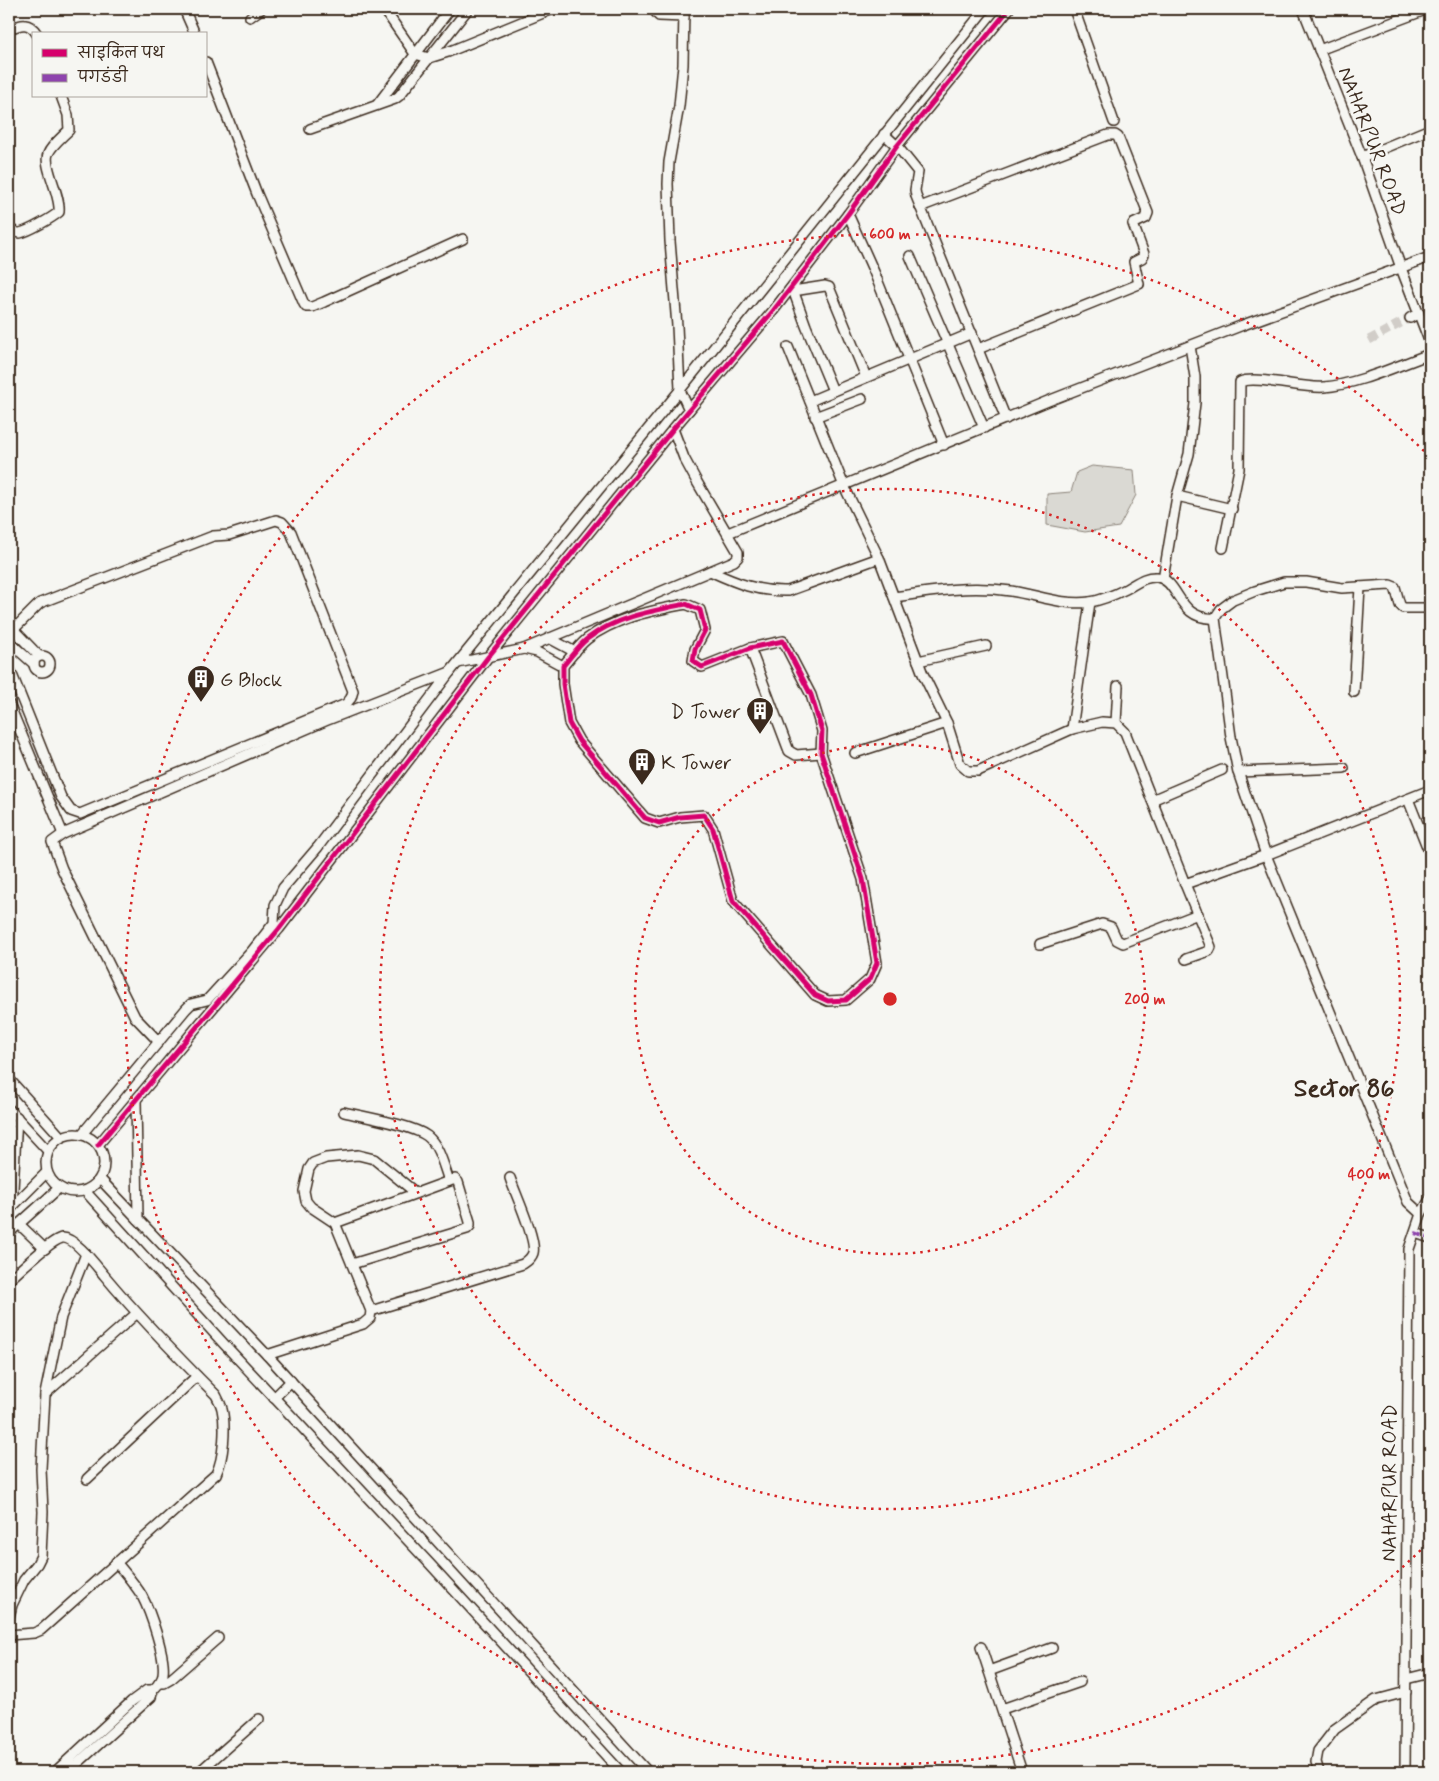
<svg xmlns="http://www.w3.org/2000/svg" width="1439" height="1781" font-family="Mynerve,'Playpen Sans Deva',sans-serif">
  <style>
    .green { fill: #dad9d3; stroke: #8a8278 }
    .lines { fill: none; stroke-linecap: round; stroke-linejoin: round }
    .minor-tunnel { stroke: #d1cdc8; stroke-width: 9; stroke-dasharray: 9 4.5; stroke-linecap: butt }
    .minor-casing { stroke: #3b2a1e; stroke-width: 12 }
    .minor { stroke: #f6f6f2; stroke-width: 9 }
    .quiet { stroke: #8e44ad; stroke-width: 4; stroke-dasharray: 8 4; stroke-linecap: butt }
    .cycleway-casing { stroke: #f6f6f2; stroke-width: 8 }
    .cycleway { stroke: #d6006c; stroke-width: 5 }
    .ring { fill: none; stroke: #d62828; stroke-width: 2.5; stroke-dasharray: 2.5 5 }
    .labels { text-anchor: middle; stroke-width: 5; stroke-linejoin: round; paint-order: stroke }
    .street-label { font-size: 20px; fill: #3b2a1e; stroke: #f6f6f2 }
    .poi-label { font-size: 20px; fill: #3b2a1e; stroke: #f6f6f2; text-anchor: start }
    .district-label { font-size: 25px; font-weight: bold; fill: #3b2a1e; stroke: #f6f6f2 }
    .centre { fill: #d62828; stroke: #f6f6f2; stroke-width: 2.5 }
    .ring-label { font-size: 15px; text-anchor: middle; font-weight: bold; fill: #d62828; stroke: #f6f6f2; stroke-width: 5; stroke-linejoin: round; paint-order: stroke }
  </style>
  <rect width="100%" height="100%" fill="#f6f6f2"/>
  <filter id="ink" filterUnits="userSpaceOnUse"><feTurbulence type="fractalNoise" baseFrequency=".02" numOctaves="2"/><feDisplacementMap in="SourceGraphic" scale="10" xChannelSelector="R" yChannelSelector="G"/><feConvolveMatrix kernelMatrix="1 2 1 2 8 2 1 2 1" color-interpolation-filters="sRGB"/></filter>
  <g filter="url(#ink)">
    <!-- green -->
    <path class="green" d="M 1092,466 L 1134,470 L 1136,495 L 1119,527 L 1085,532 L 1047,525 L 1047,494 L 1071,492 L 1077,472 Z"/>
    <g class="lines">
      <!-- minor-tunnel -->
      <path class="minor-tunnel" d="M 1369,340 L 1410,318"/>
      <defs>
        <g id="minor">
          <path d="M 184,9 L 195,34"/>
          <path d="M 384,9 L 415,54 L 429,58 L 448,52 L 553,9"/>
          <path d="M 653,9 L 659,16 L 684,17"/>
          <path d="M 684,9 L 683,65 L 679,106 L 669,162 L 668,184 L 670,241 L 677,326 L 680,390 L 689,410"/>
          <path d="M 1074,9 L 1114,122"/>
          <path d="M 1303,9 L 1362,157 L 1401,268 L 1430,343"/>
          <path d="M 250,17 L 261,9"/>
          <path d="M 9,29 C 21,24 29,21 37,34"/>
          <path d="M 1319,50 L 1428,9"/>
          <path d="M 206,62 L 257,194 L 304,304 L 306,307 L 312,307 L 324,302 L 463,239"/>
          <path d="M 377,105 L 450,9"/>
          <path d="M 310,129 L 395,99 L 399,96 L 468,9"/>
          <path d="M 884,134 L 897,146 L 918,172 L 915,190 L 916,196 L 1006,419"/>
          <path d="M 1362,157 L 1430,129"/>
          <path d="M 920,207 L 1108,135 L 1115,135 L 1118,137 L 1148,213 L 1146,218 L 1133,224 L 1144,254 L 1142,258 L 1134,262 L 1139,284 L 978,349"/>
          <path d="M 848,214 L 874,272 L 944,445"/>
          <path d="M 9,228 C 12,230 16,233 20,233 C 29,231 52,218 59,212 C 61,195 43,166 48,154 C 51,146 62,137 69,130 L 68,115 L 61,96"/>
          <path d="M 910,256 L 984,428"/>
          <path d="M 792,287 L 806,326 L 833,391"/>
          <path d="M 793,291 L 825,286 L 829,287 L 866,377"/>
          <path d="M 1410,318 L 1419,313"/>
          <path d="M 810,401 L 972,333"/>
          <path d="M 815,417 L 862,399"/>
          <path d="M 1177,496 L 1232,509"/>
          <path d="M 728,533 L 1048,401 L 1243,325 L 1430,257"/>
          <path d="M 1223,548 L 1239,469 L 1240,382 C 1256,375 1303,389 1324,387 C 1356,385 1399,365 1430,354"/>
          <path d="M 879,558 L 923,674 L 947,723 L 960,764 L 968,771 L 978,771 L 1072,729 L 1102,722 L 1116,723 L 1125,732 L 1185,884 L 1266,855 L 1430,790"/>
          <path d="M 710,571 C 736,583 758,592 788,591 L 879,558 L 844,486 L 788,347"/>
          <path d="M 1163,579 L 1177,496 L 1189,454 L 1195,403 L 1195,377 L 1190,346"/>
          <path d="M 894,597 C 933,591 971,585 1011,591 C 1037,595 1064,606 1090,602 C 1102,600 1114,595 1126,589 C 1136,584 1144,576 1157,577 C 1180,580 1177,621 1215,618"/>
          <path d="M 686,604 L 700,610 L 705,630 L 695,649 L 693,661 L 702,667 L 750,648 L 783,641 L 811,695 L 822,731 L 821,753 L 863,879 L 877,963 L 870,979 L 846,1000 L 828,1001 L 815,995 L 733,901 L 713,829 L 704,815 L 680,817 L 659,823 L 645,818 L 579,741 L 569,723 L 563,684 L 563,666 C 571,657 578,646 587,639 C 616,617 651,611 686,604 Z"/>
          <path d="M 9,625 L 39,656"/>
          <path d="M 9,637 L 13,630 L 40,603 L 213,536 L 229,535 L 276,520 L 282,522 L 291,532 L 353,691 L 351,698 L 346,704 L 80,814 L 71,811 L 61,797 L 9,667"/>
          <path d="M 549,638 L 575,652"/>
          <path d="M 9,642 L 34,664"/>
          <path d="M 750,648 L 789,751 L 796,755 L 821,753"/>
          <path d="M 524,649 L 537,652 L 563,666"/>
          <circle cx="42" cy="664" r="8"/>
          <path d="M 918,661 L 986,646"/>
          <path d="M 458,663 L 524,649 L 734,561 L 738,557 L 738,552 L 697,482 L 684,458 L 673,429"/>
          <path d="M 1354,692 L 1360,587"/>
          <path d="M 9,704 L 63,834 L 325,721 L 450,672"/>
          <path d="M 1116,723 L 1118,686"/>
          <path d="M 1072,729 L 1090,602"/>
          <path d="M 855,753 L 947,723"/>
          <path d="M 1238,772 L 1344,768"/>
          <path d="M 1408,799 L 1430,854"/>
          <path d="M 1152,800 L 1222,770"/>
          <path d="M 63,834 L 52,842 L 62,869 L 135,1017 L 159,1042"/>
          <path d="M 1185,884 L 1211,947 L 1209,951 L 1186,959"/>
          <path d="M 1040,944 L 1102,924 L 1111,927 L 1117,940 L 1123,943 L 1198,914"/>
          <path d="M 9,1079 L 61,1137"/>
          <path d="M 136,1100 L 138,1219"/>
          <path d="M 9,1109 L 48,1151"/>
          <path d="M 344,1112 C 364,1117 412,1125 427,1136 C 439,1145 444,1167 449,1181"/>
          <circle cx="75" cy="1163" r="29"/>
          <path d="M 82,1134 L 186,1009 L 191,1004 L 207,1000 L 252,951 L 274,923 L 275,905 L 283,888 L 318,847 L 450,672 L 680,390 L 985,9"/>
          <path d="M 98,1145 L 279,929 L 488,657 L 673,429 L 773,311 L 848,214 L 897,146 L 1009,9"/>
          <path d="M 100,1179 L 267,1355 L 648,1772"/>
          <path d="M 85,1191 L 224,1344 L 429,1563 L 621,1772"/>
          <path d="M 12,1207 L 17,1117"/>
          <path d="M 10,1209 L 47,1172"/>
          <path d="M 1421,1214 L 1408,1202 L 1266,855 L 1238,772 L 1231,737 L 1215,618 L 1221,609 L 1233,600 L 1255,591 L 1284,582 L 1306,582 L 1342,588 L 1390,585 L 1395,587 L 1400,605 L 1403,608 L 1430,608"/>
          <path d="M 335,1223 L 455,1179 L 458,1182 L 470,1222 L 470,1226 L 467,1229 L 352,1264"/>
          <path d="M 19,1224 L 45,1249"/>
          <path d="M 9,1233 L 59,1188"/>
          <path d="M 1415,1233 L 1430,1238"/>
          <path d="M 9,1280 C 19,1271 51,1240 62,1238 C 74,1236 97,1267 104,1275 C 139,1317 177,1356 216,1395 C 218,1399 221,1404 222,1409 C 226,1426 224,1458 216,1474 L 41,1630 L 34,1633 L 9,1635"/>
          <path d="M 371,1311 L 523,1264 C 527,1261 531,1259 533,1253 C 537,1240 515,1193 510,1178"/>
          <path d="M 267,1355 L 363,1324 L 370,1318 L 371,1311 L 335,1223 L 311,1207 L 306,1201 L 304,1191 L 309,1169 L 313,1163 L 326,1158 L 358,1155 L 374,1159 L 416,1193"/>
          <path d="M 45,1394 L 136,1314"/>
          <path d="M 274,1398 L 291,1381"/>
          <path d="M 87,1479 L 197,1376"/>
          <path d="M 116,1562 C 125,1573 135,1584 142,1596 C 150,1611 166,1657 163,1674 C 163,1680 158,1685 153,1690"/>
          <path d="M 9,1617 L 12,1605 L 24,1580 L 37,1564 L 41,1556 L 43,1512 L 41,1469 L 45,1394 L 61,1317 L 86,1254"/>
          <path d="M 981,1647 L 1022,1772"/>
          <path d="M 989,1671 L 1052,1648"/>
          <path d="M 1406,1679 L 1430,1673"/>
          <path d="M 159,1683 L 164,1683 L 171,1679 L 218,1638"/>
          <path d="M 1002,1709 L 1080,1682"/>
          <path d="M 55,1772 L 132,1701 L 147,1690 L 153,1690 L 151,1697 L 68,1772"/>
          <path d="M 199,1772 L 259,1719"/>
          <path d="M 1319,1772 L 1316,1762 L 1318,1751 L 1335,1729 L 1376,1700 L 1406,1692"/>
          <path d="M 1405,1772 L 1409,1249 L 1421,1214 L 1430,1199"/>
        </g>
      </defs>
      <!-- minor casing -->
      <use href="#minor" class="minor-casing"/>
      <!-- minor -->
      <use href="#minor" class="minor"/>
      <!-- quiet -->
      <path class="quiet" d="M 1415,1233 L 1430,1238"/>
      <defs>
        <g id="cycleway">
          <path d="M 686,604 L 700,610 L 705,630 L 695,649 L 693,661 L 702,667 L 750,648 L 783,641 L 811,695 L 822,731 L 821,753 L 863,879 L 877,963 L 870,979 L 846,1000 L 828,1001 L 815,995 L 733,901 L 713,829 L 704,815 L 680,817 L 659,823 L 645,818 L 579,741 L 569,723 L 563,684 L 563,666 C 571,657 578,646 587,639 C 616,617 651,611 686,604 Z"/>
          <path d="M 98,1145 L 279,929 L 488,657 L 673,429 L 773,311 L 848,214 L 897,146 L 1009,9"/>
        </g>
      </defs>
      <!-- cycleway casing -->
      <use href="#cycleway" class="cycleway-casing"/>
      <!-- cycleway -->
      <use href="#cycleway" class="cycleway"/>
    </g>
  </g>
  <!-- distance rings -->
  <g class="ring">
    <circle cx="890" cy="999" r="255"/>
    <circle cx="890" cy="999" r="510"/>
    <path d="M1426 1545A765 765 0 1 1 1426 453"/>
  </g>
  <!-- icons -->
  <defs>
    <symbol id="building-pin" viewBox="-11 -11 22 30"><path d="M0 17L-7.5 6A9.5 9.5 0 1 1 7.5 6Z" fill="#3b2a1e" stroke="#f6f6f2"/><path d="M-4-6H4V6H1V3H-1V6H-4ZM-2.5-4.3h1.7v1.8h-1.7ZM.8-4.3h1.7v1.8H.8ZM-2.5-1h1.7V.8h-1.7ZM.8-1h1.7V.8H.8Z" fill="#fff"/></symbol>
  </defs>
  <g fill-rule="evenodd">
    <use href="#building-pin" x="185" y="663" width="32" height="43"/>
    <use href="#building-pin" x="744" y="695" width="32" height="43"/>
    <use href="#building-pin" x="626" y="746" width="32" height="43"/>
  </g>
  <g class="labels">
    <!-- street labels -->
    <g class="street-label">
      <text transform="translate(1373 141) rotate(69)" y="7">NAHARPUR ROAD</text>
      <text transform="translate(1389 1483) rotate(-90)" y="7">NAHARPUR ROAD</text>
    </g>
    <!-- poi labels -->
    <g class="poi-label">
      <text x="220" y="686">G Block</text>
      <text x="741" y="718" text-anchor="end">D Tower</text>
      <text x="661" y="769">K Tower</text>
    </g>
    <!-- district labels -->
    <g class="district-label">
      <text x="1344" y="1096">Sector 86</text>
    </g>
  </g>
  <circle cx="890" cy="999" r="8" class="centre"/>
  <g class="ring-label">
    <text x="890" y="239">600 m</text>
    <text x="1145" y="1004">200 m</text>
    <text x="1369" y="1179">400 m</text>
  </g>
  <!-- margin -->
  <rect width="1439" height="1781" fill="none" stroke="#f6f6f2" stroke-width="30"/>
  <rect x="15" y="15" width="1409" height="1751" fill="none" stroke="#3b2a1e" stroke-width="2" filter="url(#ink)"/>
  <!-- legend -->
  <rect x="32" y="32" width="175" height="65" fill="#f6f6f2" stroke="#aba49d"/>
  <rect x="42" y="49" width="25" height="8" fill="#d6006c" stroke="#aba49d"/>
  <text x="78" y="58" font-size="15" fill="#3b2a1e">साइकिल पथ</text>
  <rect x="42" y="74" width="25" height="8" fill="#8e44ad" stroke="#aba49d"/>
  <text x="78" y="82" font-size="15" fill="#3b2a1e">पगडंडी</text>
</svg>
